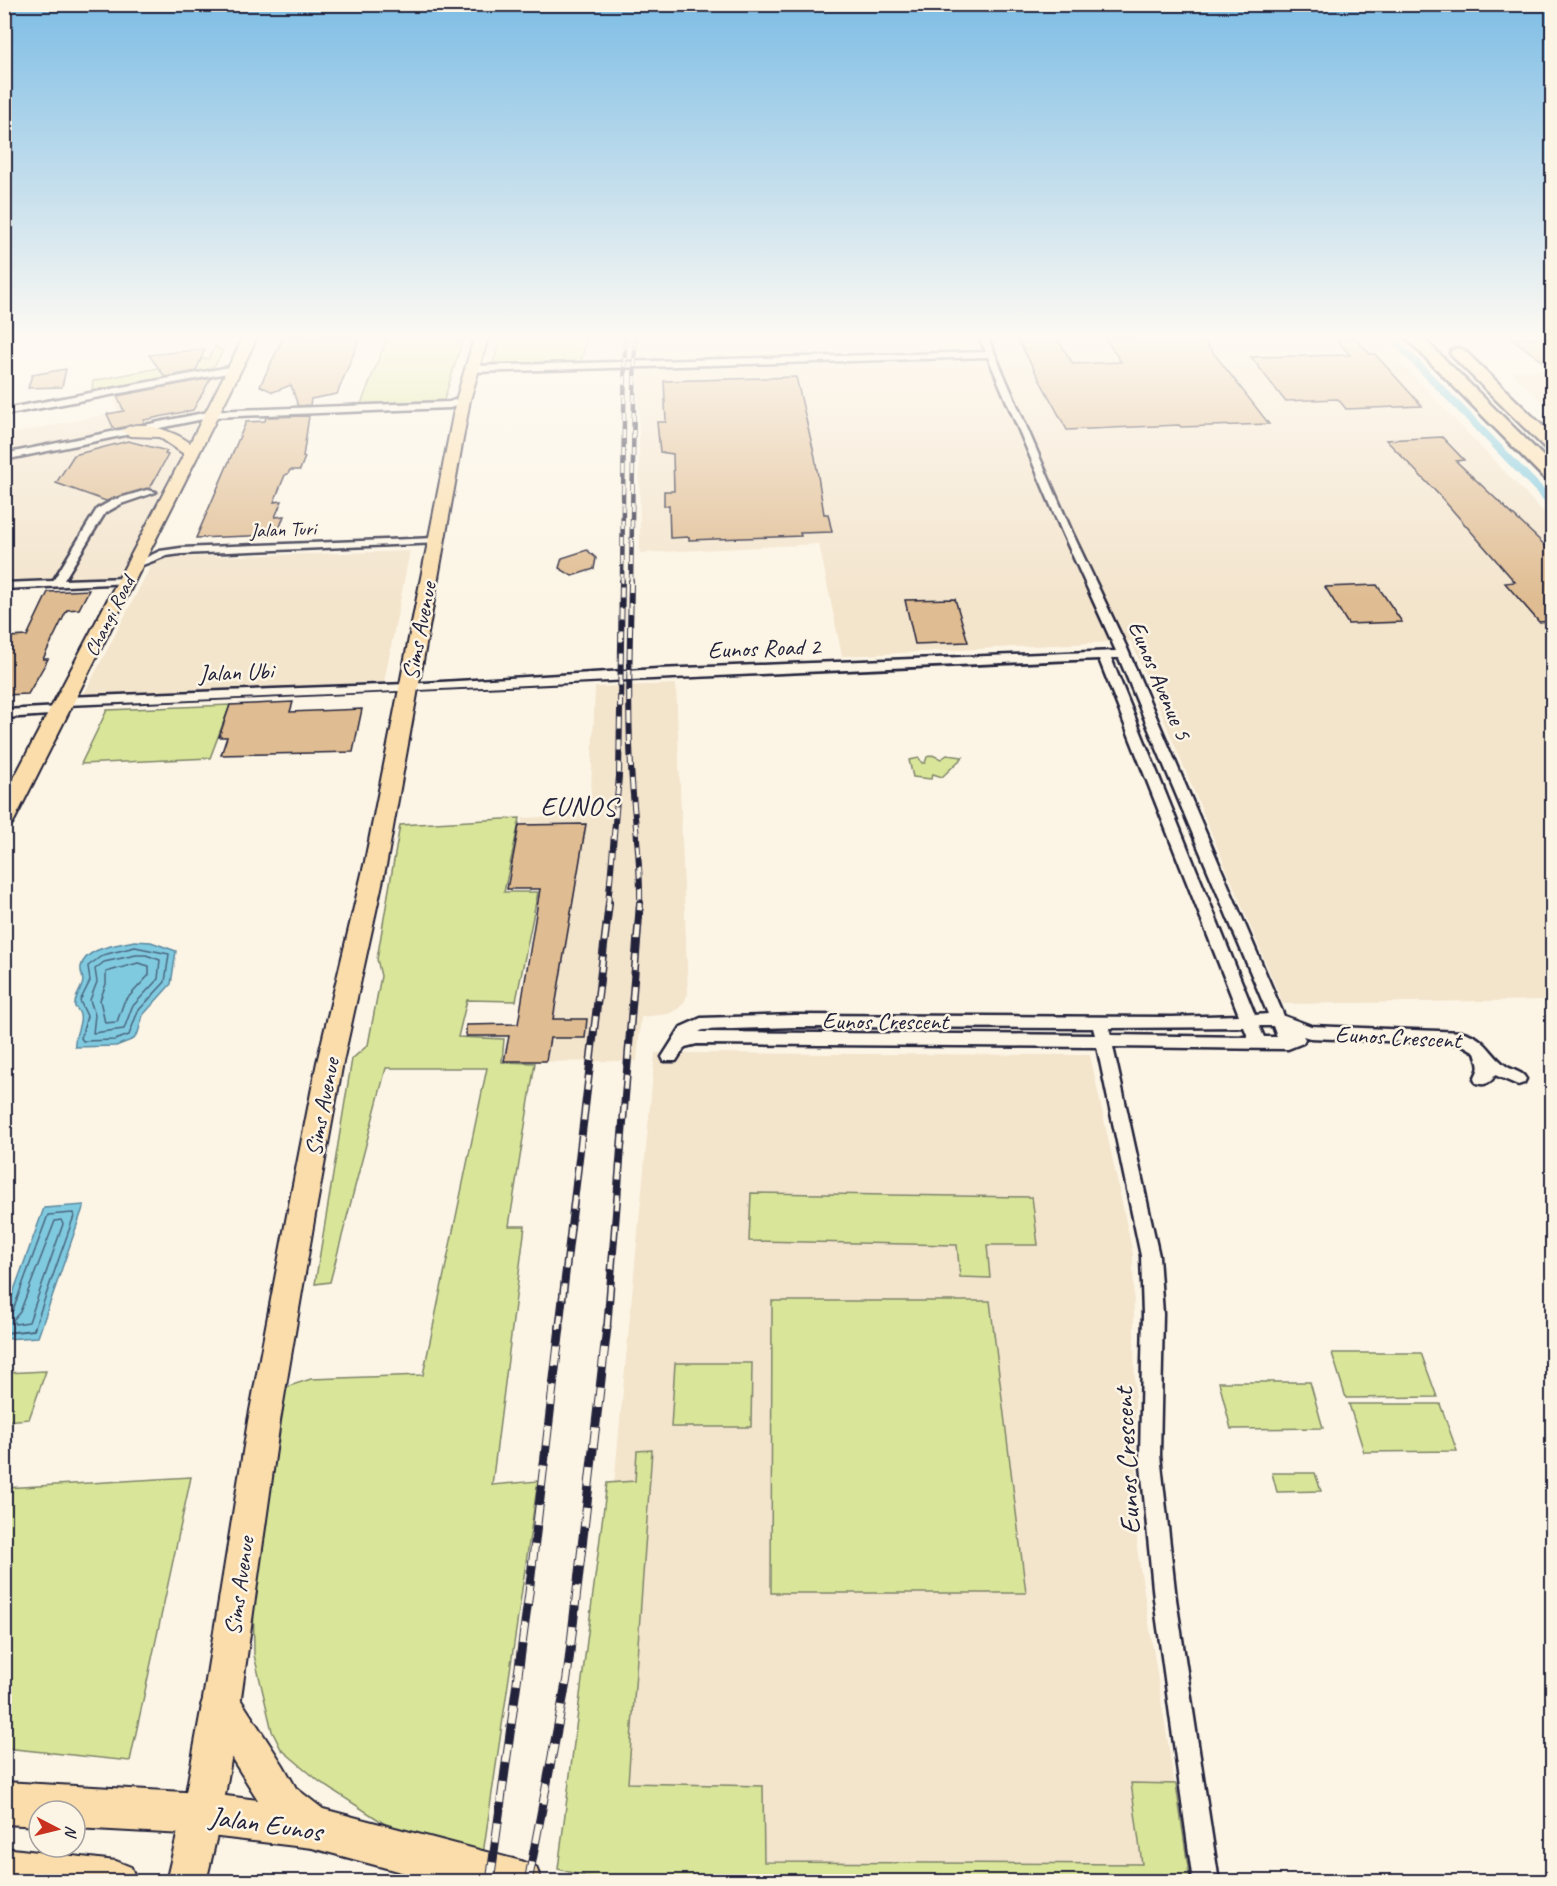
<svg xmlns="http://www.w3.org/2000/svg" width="1557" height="1886" font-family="Caveat,sans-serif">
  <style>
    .built { fill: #f3e4cc }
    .green { fill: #d9e699; stroke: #7e846a; stroke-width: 1.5 }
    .water { fill: #80cae0; stroke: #5a879e; stroke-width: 1.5 }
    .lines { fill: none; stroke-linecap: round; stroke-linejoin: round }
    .shore-far1 { stroke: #48657d; stroke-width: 1.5 }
    .shore { stroke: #48657d; stroke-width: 2 }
    .canal { fill: #80cae0; fill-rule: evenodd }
    .building { fill: #dfbc91; stroke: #22223b; stroke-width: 1.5 }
    .minor-casing { stroke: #22223b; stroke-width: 5 }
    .primary-casing { stroke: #22223b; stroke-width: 4 }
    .trunk-casing { stroke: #22223b; stroke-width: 4 }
    .motorway-casing { stroke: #22223b; stroke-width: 5 }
    .minor { fill: #fcf5e5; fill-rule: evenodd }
    .primary { fill: #faddab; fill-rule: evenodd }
    .trunk { fill: #faddab; fill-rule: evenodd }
    .motorway { fill: #faddab; fill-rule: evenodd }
    .rail-far3-casing { stroke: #22223b; stroke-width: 4.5 }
    .rail-far2-casing { stroke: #22223b; stroke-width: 6 }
    .rail-far1-casing { stroke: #22223b; stroke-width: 8 }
    .rail-casing { stroke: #22223b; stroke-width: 9 }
    .rail-far3 { stroke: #fcf5e5; stroke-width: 3; stroke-dasharray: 9; stroke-linecap: butt }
    .rail-far2 { stroke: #fcf5e5; stroke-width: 4; stroke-dasharray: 11; stroke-linecap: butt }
    .rail-far1 { stroke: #fcf5e5; stroke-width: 5; stroke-dasharray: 15; stroke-linecap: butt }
    .rail { stroke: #fcf5e5; stroke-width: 7; stroke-dasharray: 20; stroke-linecap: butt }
    .labels { text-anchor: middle; stroke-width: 5; stroke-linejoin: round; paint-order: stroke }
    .far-street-label { font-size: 20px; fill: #22223b; stroke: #fcf5e5 }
    .street-label { font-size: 24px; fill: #22223b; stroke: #fcf5e5 }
    .quarter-label { font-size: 27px; letter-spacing: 1.5px; fill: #22223b; stroke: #fcf5e5 }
    .near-street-label { font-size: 28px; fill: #22223b; stroke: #fcf5e5 }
  </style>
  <rect width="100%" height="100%" fill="#fcf5e5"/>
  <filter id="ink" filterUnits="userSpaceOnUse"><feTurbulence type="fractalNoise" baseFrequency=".0167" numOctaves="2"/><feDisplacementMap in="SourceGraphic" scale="12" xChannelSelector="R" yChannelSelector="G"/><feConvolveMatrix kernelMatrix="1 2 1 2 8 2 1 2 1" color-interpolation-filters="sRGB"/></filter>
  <g filter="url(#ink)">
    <!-- built -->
    <g class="built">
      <path d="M 150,338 L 235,338 L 150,347 Z"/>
      <path d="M 638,338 L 1377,338 L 1552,521 L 1552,1000 L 1283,1004 L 1131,641 L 842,656 L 819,544 L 640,553 Z"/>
      <path d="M 1552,369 L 1552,411 L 1511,372 Z"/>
      <path d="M 222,374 L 117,578 L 5,583 L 4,435 L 118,412 L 113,394 Z"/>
      <path d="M 410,551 L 384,682 L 83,696 L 155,558 Z"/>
      <path d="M 676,684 L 688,994 L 684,1002 L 678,1009 L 668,1014 L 641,1017 L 637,1061 L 512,1062 L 542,886 L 510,885 L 523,818 L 590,815 L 595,687 Z"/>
      <path d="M 655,1053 L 1090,1055 L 1133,1254 L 1137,1548 L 1190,1881 L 605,1882 L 577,1874 Z"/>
    </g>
    <!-- green -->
    <g class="green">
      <path d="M 387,338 L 463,338 L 444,400 L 361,404 Z"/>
      <path d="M 501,338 L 587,338 L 581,362 L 493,363 Z"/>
      <path d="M 215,346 L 223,351 L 215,365 L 207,370 L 92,391 L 93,381 L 209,358 Z"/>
      <path d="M 230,705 L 210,758 L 81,764 L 107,710 Z"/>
      <path d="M 932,755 L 941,759 L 947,755 L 963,757 L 942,777 L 933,774 L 931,779 L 913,777 L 909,760 L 919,758 L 922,763 L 925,763 L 927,757 Z"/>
      <path d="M 520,818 L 504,892 L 538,892 L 516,1001 L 467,1000 L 458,1037 L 504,1039 L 502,1062 L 535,1063 L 509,1226 L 525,1226 L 492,1485 L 538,1481 L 483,1854 L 402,1835 L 320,1782 L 281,1749 L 272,1731 L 254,1655 L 253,1573 L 286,1387 L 311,1379 L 423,1375 L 487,1068 L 386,1068 L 330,1282 L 315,1284 L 352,1059 L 368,1045 L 381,976 L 377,959 L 400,825 Z"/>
      <path d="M 751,1193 L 1032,1197 L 1038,1245 L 987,1245 L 990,1278 L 960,1277 L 957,1245 L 749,1241 Z"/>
      <path d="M 772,1301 L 990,1301 L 1026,1593 L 771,1593 Z"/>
      <path d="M 1332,1353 L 1421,1353 L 1437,1397 L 1346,1398 Z"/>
      <path d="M 675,1363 L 752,1363 L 751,1427 L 671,1427 Z"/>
      <path d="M 46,1371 L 29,1419 L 5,1421 L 5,1373 Z"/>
      <path d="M 1310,1382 L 1323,1428 L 1231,1429 L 1219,1382 Z"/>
      <path d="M 1349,1404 L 1440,1404 L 1457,1451 L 1364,1452 Z"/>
      <path d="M 652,1450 L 628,1783 L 763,1786 L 764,1862 L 1142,1864 L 1131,1783 L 1176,1784 L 1190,1881 L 605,1882 L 558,1869 L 607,1483 L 635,1481 L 637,1451 Z"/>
      <path d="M 1272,1473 L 1315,1473 L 1321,1491 L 1277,1492 Z"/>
      <path d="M 191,1477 L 130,1761 L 5,1748 L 5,1488 Z"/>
    </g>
    <!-- water -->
    <g class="water">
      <path d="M 134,941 L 151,942 L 176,951 L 171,984 L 143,1015 L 138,1033 L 134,1039 L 116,1046 L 75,1047 C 73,1033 88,1018 75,1007 C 74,997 79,994 82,985 C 85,979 80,974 81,967 C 85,947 119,945 134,941 Z"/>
      <path d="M 84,1205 L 38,1337 L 5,1339 L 5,1315 L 44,1208 Z"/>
    </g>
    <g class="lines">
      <!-- shore-far1 -->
      <g class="shore-far1">
        <path d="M 135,947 L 169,954 L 165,982 L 138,1011 L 129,1035 L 115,1040 L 83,1041 L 81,1038 L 87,1016 L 80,1001 L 90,981 L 88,966 L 103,955 Z"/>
        <path d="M 136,955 L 146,955 L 160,960 L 158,979 L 132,1007 L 124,1029 L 93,1033 L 95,1015 L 90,1000 L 97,982 L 95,969 L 104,962 Z"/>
        <path d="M 138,963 L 149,966 L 149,975 L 124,1002 L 117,1022 L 105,1023 L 100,1000 L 106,984 L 106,972 Z"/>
        <path d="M 61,1220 L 63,1224 L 29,1322 L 15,1324 L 13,1320 L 20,1312 L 55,1221 Z"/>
        <path d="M 4,1314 L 13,1310 L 48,1215 L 73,1213 L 74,1216 L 34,1329"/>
      </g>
      <!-- shore -->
      <path class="shore" d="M 4,1333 L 34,1330 L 35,1327"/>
      <!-- canal -->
      <path class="canal" d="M 1387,338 L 1397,338 L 1552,497 L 1552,506 L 1548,505 Z"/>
    </g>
    <!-- building -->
    <g class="building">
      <path d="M 283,338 L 360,338 L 337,394 L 311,399 L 310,405 L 298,406 L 291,385 L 273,392 L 260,386 Z"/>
      <path d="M 1017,338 L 1057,338 L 1073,364 L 1121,362 L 1105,338 L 1202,338 L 1269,424 L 1181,427 L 1179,425 L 1067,430 Z"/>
      <path d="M 1335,338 L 1355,338 L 1370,354 L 1375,354 L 1422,406 L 1346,409 L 1338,399 L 1285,401 L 1251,357 L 1350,355 Z"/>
      <path d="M 1512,338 L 1552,338 L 1552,361 L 1542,361 Z"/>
      <path d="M 205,349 L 196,371 L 165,377 L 149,355 Z"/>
      <path d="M 66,369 L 62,387 L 28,388 L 32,375 Z"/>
      <path d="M 796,377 L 815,457 L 824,514 L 828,514 L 832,532 L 800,533 L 801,536 L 689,540 L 689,537 L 670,538 L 669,505 L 664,506 L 664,491 L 674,491 L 673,454 L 660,452 L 657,422 L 666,422 L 664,381 Z"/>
      <path d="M 211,378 L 193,410 L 144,420 L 144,423 L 114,429 L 107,414 L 124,411 L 117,396 Z"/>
      <path d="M 309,416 L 303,457 L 305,457 L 300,470 L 290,470 L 288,474 L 285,475 L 274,502 L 282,501 L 275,517 L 284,516 L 277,535 L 196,538 L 246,422 L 265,421 L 266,417 Z"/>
      <path d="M 1442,437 L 1464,460 L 1456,461 L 1552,552 L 1552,621 L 1539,622 L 1505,583 L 1515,582 L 1440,496 L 1386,440 Z"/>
      <path d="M 128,441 L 167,451 L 165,454 L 168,455 L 150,488 L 106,501 L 56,483 L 74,455 Z"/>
      <path d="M 587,550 L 596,558 L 594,569 L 572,576 L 559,568 L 562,558 Z"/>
      <path d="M 1377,585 L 1402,622 L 1348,624 L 1325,587 Z"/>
      <path d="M 89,590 L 79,609 L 67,610 L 43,659 L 48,659 L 28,694 L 4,695 L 4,644 L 8,637 L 27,636 L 48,592 Z"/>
      <path d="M 955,599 L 968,642 L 915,644 L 905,600 Z"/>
      <path d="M 293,702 L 290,712 L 362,709 L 353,752 L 221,755 L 227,737 L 219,737 L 230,705 Z"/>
      <path d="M 586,824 L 553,1019 L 587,1019 L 585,1038 L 550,1038 L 546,1061 L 504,1061 L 509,1036 L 466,1036 L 466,1025 L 518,1024 L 540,889 L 507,889 L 519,825 Z"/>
    </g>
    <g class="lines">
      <defs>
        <g id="minor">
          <path d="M 980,338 L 988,338 L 1072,532 L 1126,646 L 1284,1016 L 1311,1026 L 1464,1032 C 1487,1039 1489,1053 1506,1066 C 1513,1071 1522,1071 1526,1079 L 1524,1083 L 1518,1085 L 1495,1075 C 1491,1083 1485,1086 1476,1083 L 1474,1079 C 1481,1065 1479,1068 1475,1052 L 1461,1044 L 1310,1038 L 1303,1036 L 1305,1039 L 1303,1043 L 1288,1049 L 1113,1047 L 1159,1256 L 1163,1314 L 1160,1455 L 1176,1599 L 1219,1882 L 1193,1882 L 1154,1599 L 1140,1455 L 1143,1314 L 1141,1256 L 1097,1047 L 697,1044 L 685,1047 L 676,1061 L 664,1061 L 662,1057 L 681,1027 L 701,1018 L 795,1015 L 1172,1017 L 1239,1015 L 1099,659 C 755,673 411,692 66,705 L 60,701 L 66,697 L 407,684 L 658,669 L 1116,651 L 1062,532 L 988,357 L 471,372 L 467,369 L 471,366 L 986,352 ZM 1111,658 L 1119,658 L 1268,1014 L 1255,1015 ZM 1259,1026 L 1273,1026 L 1277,1037 L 1264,1037 ZM 795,1027 L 1093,1028 L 1095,1035 L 699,1032 L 703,1030 ZM 1244,1027 L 1248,1037 L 1111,1035 L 1109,1028 Z"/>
          <path d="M 235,366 L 238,367 L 238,371 L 4,415 L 4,409 Z"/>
          <path d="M 463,397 L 466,398 L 466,402 L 450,408 L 213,417 L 4,460 L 4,454 L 213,411 L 449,402 Z"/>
          <path d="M 147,490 L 156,492 L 121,504 L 105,513 L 64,580 L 126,578 L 132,581 L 130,583 L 4,589 L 4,583 L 53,581 L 97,509 L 113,500 Z"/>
          <path d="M 436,538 L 440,539 L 440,543 L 181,554 L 166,556 L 135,568 L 130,565 L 160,551 L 181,548 Z"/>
          <path d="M 61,707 L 67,711 L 65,714 L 4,718 L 4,710 Z"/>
        </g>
        <g id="primary">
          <path d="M 243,338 L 257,338 L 15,819 L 12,824 L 4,826 L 4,797 L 184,454 L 159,437 L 130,436 L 122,431 C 136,416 177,433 190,443 Z"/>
          <path d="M 474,338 L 488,338 L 470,400 L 387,861 L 343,1062 L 315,1215 L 280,1421 L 240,1705 L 222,1814 L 206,1882 L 166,1882 L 182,1814 L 202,1705 L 248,1421 L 287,1215 L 317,1062 L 365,861 L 456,400 Z"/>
        </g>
        <g id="trunk">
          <path d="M 221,1685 L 235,1691 L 283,1765 L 296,1788 L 323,1809 L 521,1861 L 536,1867 L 542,1882 L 438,1882 L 312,1848 L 202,1835 L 75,1828 L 75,1811 L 39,1811 L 39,1826 L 4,1824 L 4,1782 L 202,1793 L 258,1800 L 207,1719 L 201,1705 L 207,1691 Z"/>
          <path d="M 4,1848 L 116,1861 L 131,1867 L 137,1882 L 4,1882 Z"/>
        </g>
        <g id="motorway">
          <path d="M 1406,338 L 1423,338 L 1552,465 L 1552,481 L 1545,479 Z"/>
          <path d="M 1458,348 L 1464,350 L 1552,435 L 1552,450 L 1546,449 L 1452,356 L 1450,353 L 1452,350 Z"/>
        </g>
      </defs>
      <!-- minor casing -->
      <use href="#minor" class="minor-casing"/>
      <!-- primary casing -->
      <use href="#primary" class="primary-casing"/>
      <!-- trunk casing -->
      <use href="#trunk" class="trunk-casing"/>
      <!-- motorway casing -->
      <use href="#motorway" class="motorway-casing"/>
      <!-- minor -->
      <use href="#minor" class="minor"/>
      <!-- primary -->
      <use href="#primary" class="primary"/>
      <!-- trunk -->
      <use href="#trunk" class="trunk"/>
      <!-- motorway -->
      <use href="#motorway" class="motorway"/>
      <defs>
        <g id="rail-far3">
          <path d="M 622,583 L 625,338"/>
          <path d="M 631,583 L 635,338"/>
        </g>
        <g id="rail-far2">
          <path d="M 631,581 C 630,648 627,715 632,782 C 635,824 641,863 640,905"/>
          <path d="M 608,905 L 619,776 L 622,581"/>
        </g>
        <g id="rail-far1">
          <path d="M 559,1329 L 609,903"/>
          <path d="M 607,1329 L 640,903"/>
        </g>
        <g id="rail">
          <path d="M 490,1882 L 529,1593 L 560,1327"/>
          <path d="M 528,1882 L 567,1678 L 607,1327"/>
        </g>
      </defs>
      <!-- rail-far3 casing -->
      <use href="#rail-far3" class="rail-far3-casing"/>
      <!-- rail-far2 casing -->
      <use href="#rail-far2" class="rail-far2-casing"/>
      <!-- rail-far1 casing -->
      <use href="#rail-far1" class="rail-far1-casing"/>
      <!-- rail casing -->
      <use href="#rail" class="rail-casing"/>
      <!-- rail-far3 -->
      <use href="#rail-far3" class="rail-far3"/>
      <!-- rail-far2 -->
      <use href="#rail-far2" class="rail-far2"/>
      <!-- rail-far1 -->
      <use href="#rail-far1" class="rail-far1"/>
      <!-- rail -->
      <use href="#rail" class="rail"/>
    </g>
  </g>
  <!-- sky -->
  <linearGradient id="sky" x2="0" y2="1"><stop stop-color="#7ebde5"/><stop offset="0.56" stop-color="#fefaf3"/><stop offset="1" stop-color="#fefaf3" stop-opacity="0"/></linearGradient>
  <rect width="1557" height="602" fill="url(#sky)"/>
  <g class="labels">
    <!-- far-street labels -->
    <g class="far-street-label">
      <text transform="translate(283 529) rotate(-2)" y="7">Jalan Turi</text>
      <text transform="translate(109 616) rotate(-63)" y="7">Changi Road</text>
    </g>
    <!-- street labels -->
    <g class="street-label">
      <text transform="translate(419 631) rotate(-79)" y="8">Sims Avenue</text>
      <text transform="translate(764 648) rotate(-2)" y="8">Eunos Road 2</text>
      <text transform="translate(236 672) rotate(-2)" y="8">Jalan Ubi</text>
      <text transform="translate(1160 680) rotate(67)" y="8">Eunos Avenue 5</text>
      <text x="885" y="1029">Eunos Crescent</text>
      <text transform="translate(1398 1037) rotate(3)" y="8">Eunos Crescent</text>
      <text transform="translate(322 1107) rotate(-79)" y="8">Sims Avenue</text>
      <text transform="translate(239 1586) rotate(-82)" y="8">Sims Avenue</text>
    </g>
    <!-- quarter labels -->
    <g class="quarter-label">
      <text x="579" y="815">EUNOS</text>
    </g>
    <!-- near-street labels -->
    <g class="near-street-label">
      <text transform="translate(1126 1461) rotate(-93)" y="10">Eunos Crescent</text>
      <text transform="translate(266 1823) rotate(8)" y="10">Jalan Eunos</text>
    </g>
  </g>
  <!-- margin -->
  <rect width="1557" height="1886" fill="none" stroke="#fcf5e5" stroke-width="24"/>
  <rect x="12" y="12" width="1533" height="1862" fill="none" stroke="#22223b" stroke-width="2" filter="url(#ink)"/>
  <!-- north arrow -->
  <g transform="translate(57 1829) rotate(97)"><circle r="28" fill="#fcf5e5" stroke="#a5a1a1" stroke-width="1.5"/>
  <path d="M0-4.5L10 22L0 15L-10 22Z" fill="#c8321e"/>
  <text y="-9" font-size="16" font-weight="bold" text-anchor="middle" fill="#22223b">N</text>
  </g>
</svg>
